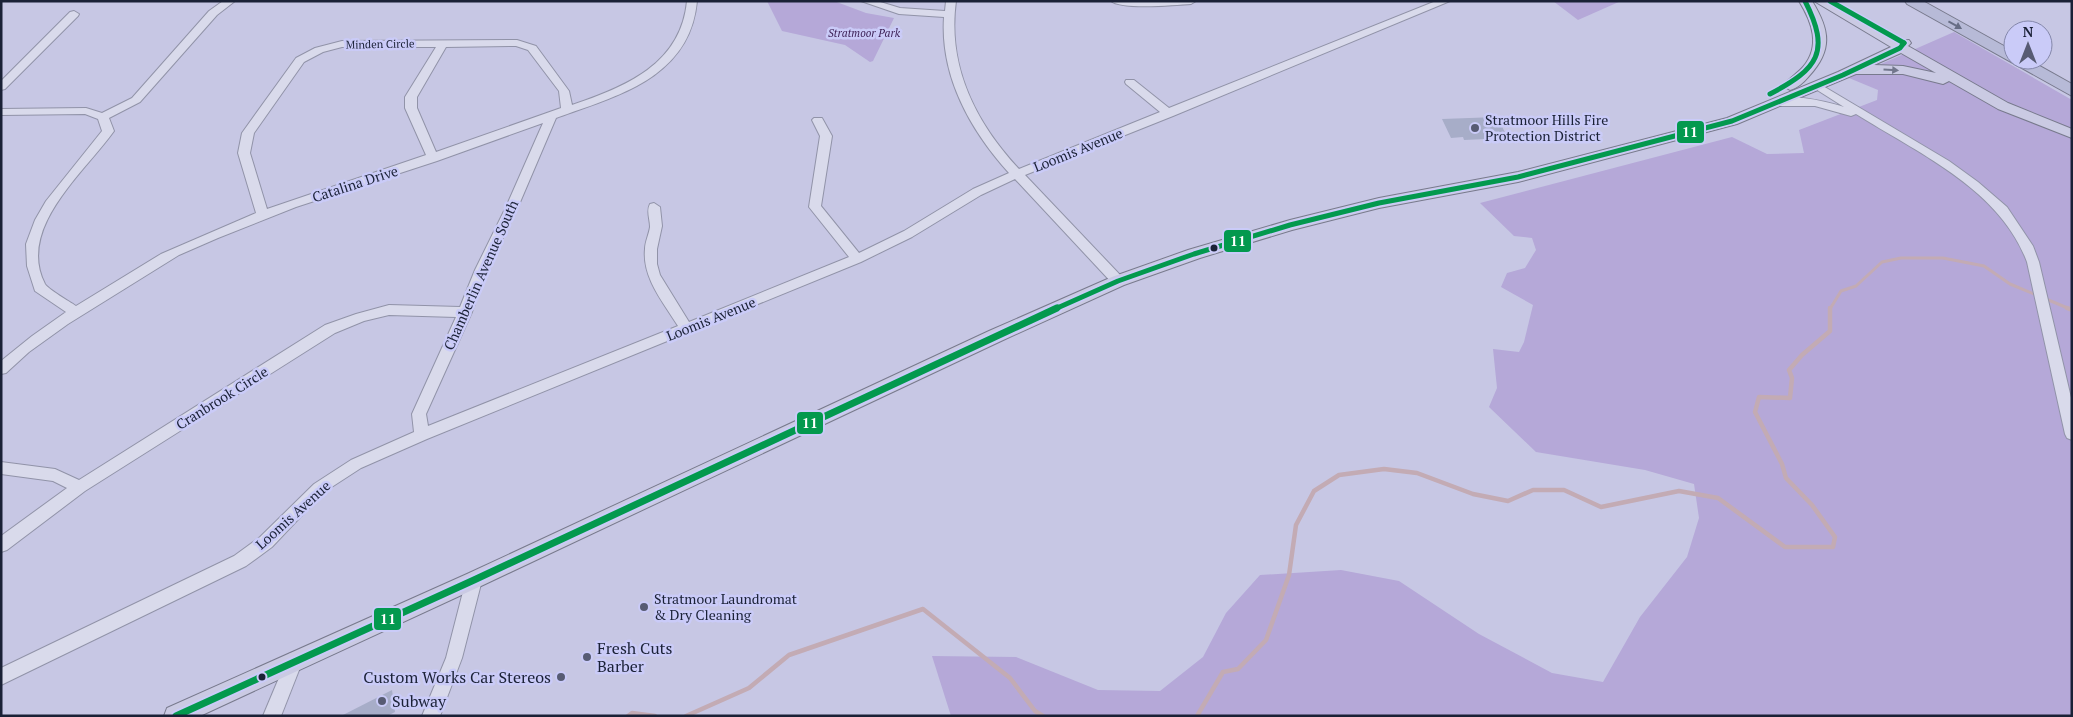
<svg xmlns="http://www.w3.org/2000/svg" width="2073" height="717" font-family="'PT Serif',serif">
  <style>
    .green { fill: #b5a8d8 }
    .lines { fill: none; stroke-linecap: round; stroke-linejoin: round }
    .stream-far1 { stroke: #c3abb4; stroke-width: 3 }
    .stream { stroke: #c3abb4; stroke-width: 4.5 }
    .building { fill: #a7adc8 }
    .minor-casing { stroke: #9193a8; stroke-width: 2 }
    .major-casing { stroke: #787a8d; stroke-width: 2 }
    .highway-casing { stroke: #787a8d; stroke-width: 2 }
    .minor { fill: #d9daeb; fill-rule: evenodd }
    .major { fill: #cacae3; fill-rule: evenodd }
    .highway { fill: #b7bad7; fill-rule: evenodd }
    .bus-1-far1-casing { stroke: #cacbf8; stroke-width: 8 }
    .bus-1-casing { stroke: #cacbf8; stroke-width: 11 }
    .bus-1-far1 { stroke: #03994e; stroke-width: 5 }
    .bus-1 { stroke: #03994e; stroke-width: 7 }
    .oneway { fill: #686e86 }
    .oneway2 { fill: #72768c }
    .poi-dot { fill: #575b73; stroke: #cacbf8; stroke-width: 2 }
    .bus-dot { fill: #1a2136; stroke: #cacbf8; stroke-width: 2 }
    .labels { text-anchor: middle; stroke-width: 5; stroke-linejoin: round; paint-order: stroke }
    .far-park-label { font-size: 11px; font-style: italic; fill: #3b1e54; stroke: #cacbf8 }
    .far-street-label { font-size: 11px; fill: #1a2136; stroke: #cacbf8 }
    .poi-label { font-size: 14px; fill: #1a2136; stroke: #cacbf8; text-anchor: start }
    .street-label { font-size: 14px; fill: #1a2136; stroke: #cacbf8 }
    .near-poi-label { font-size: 16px; fill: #1a2136; stroke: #cacbf8; text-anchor: start }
    .line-badge { stroke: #cacbf8; stroke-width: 2 }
    .badge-label { font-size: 14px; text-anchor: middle; font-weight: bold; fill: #fff }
  </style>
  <rect width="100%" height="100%" fill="#c7c7e4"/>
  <!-- green -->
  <g class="green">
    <path d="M 767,1 L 834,1 L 866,13 L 894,18 L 873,61 L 870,62 L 845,45 L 782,31 Z"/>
    <path d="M 1553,1 L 1621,1 L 1578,20 Z"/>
    <path d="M 1954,32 L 2072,100 L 2072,716 L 951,716 L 932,656 L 1016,657 L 1098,690 L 1160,691 L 1203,657 L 1226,613 L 1260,575 L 1341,570 L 1399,581 L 1479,634 L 1552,673 L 1603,682 L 1640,617 L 1687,557 L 1699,518 L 1694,484 L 1645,470 L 1536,452 L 1489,407 L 1497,388 L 1493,349 L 1519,352 L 1524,342 L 1533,305 L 1501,287 L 1507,273 L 1525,268 L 1536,250 L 1532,238 L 1514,236 L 1480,203 L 1732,137 L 1767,154 L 1804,153 L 1799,130 L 1877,100 L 1878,90 L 1849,78 Z"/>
  </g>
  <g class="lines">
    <!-- stream-far1 -->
    <path class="stream-far1" d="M 1830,309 L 1841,291 L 1856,286 L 1882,262 L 1901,258 L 1943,258 L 1984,266 L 2010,284 L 2070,309"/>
    <!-- stream -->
    <g class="stream">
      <path d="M 2067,308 L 2072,310"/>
      <path d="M 628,716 L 632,713 L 655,716"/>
      <path d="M 686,716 L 749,688 L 789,655 L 923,609 L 1010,678 L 1035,711 L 1043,716"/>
      <path d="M 1197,716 L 1223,672 L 1238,669 L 1266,640 L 1289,575 L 1296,525 L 1314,491 L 1339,475 L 1384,469 L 1417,473 L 1473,494 L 1508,501 L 1533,490 L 1564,490 L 1601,507 L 1679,491 L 1718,498 L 1785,547 L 1833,547 L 1835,537 L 1812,505 L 1786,478 L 1782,464 L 1755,412 L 1759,397 L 1790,398 L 1792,378 L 1789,370 L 1802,355 L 1830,331 L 1830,308"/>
    </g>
  </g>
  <!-- building -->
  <g class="building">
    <path d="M 1497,117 L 1508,138 L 1464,140 L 1463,137 L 1451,138 L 1442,119 Z"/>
    <path d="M 392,690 L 395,712 L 387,716 L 341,716 Z"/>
  </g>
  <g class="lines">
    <defs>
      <g id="minor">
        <path d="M 223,1 L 235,1 L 217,15 L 140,102 L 109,118 L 114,131 C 85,172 16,228 45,284 C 49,290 69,301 76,306 L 161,254 L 256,213 L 238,153 L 242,133 L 296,58 L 315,48 L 342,41 L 517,40 L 536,46 L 569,91 L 572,105 C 626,87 681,64 687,1 L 697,1 C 690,78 617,96 556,118 L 518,207 L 487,270 L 472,312 L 426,414 L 428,426 L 678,326 C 664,303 642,278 645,249 C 645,242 649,234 650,227 C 650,219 646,211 650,204 L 654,203 L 660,207 L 662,226 L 657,249 L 657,264 L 660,275 L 689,322 L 849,257 L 809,207 L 820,136 L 812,120 L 814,118 L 822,118 L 832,136 L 821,206 L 859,253 L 904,231 L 973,189 L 1009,173 C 970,130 940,76 944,17 L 899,14 L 861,1 L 877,1 L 900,8 L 945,11 L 946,1 L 956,1 C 947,66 976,123 1019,169 L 1160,112 L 1126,84 L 1125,82 L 1126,80 L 1134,80 L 1169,108 L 1436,1 L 1450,1 L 1173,116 L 1025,175 L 1123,278 L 1124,281 L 1123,284 L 1113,284 L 1015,179 L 981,195 L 912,237 L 861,262 L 427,439 L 361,468 L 324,492 L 272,547 L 246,566 L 1,685 L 1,668 L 234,556 L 260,537 L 314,484 L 351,460 L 414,432 L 412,414 L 456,317 L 389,315 L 364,321 L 335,333 L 85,491 L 7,550 L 1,552 L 1,536 L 67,488 L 53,481 L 1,474 L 1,462 L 55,469 L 79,480 L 325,325 L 356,314 L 389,305 L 460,307 L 475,270 L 506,207 L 543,123 L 437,161 L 296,207 L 218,238 L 179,255 L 68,324 L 29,352 L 6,373 L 1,374 L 1,361 L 32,336 L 66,312 L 35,291 L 27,266 L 26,244 L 35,220 L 46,201 L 102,131 L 98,119 L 85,114 L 1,115 L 1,109 L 86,108 L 102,113 L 132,98 L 209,11 ZM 516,46 L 528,50 L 559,91 L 561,108 L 436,152 L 417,108 L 417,97 L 446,47 ZM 342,47 L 436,47 L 405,97 L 405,108 L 426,155 L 267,209 L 250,153 L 254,133 L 304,62 L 323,52 Z"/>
        <path d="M 1111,1 L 1196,1 L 1191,4 C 1175,5 1122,10 1111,1 Z"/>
        <path d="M 74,11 L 79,14 L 78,16 L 5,89 L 1,90 L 1,81 L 70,12 Z"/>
        <path d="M 1818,83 L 1949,161 L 1978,182 L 2007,207 L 2033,246 L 2039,262 L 2072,402 L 2072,440 L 2067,438 L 2065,434 L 2027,262 C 2000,189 1918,153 1856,114 L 1851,116 L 1815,106 L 1778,106 L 1772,103 C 1786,91 1828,102 1844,107 L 1814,88 L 1813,86 Z"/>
        <path d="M 474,573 L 480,575 L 482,580 L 462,658 L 440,716 L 422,716 L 446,658 L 466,580 L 468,575 Z"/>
        <path d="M 295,652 L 301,654 L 303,660 L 281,716 L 263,716 L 289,654 Z"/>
      </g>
      <g id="major">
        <path d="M 1799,1 L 1812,1 C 1830,30 1833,50 1809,76 C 1804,82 1798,88 1790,90 L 1783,86 C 1788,79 1797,74 1803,67 C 1821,46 1812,22 1799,1 Z"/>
        <path d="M 1814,1 L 1830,1 L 1899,41 L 1909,40 L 1911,43 L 1908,46 L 2008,103 L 2072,129 L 2072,138 L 1998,109 L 1949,81 L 1943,84 L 1903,74 L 1856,74 L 1737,124 L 1518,182 L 1379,208 L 1292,230 L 1200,258 L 1124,285 L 1001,341 L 481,586 L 200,716 L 164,716 L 167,708 L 467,574 L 989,331 L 1112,277 L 1188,250 L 1290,220 L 1379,198 L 1518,172 L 1727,118 L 1838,72 L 1891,47 ZM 1901,53 L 1936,73 L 1903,66 L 1874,65 Z"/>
      </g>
      <path id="highway" d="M 1905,1 L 1923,1 L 2013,51 L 2013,60 L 2029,60 L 2072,84 L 2072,96 L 1907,4 Z"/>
    </defs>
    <!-- minor casing -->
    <use href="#minor" class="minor-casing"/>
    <!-- major casing -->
    <use href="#major" class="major-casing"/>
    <!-- highway casing -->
    <use href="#highway" class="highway-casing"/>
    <!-- minor -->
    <use href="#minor" class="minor"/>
    <!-- major -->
    <use href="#major" class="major"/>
    <!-- highway -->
    <use href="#highway" class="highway"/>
    <defs>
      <g id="bus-1-far1">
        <path d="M 1830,1 L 1904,43"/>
        <path d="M 1770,94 C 1818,69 1831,52 1805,1"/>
        <path d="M 1055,309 L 1118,281 L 1194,254 L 1290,225 L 1379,203 L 1518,177 L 1732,121 L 1843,75 L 1900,48 L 1904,43"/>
      </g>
      <path id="bus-1" d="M 176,716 L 474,580 L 1057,308"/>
    </defs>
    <!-- bus-1-far1 casing -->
    <use href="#bus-1-far1" class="bus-1-far1-casing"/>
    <!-- bus-1 casing -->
    <use href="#bus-1" class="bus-1-casing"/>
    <!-- bus-1-far1 -->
    <use href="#bus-1-far1" class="bus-1-far1"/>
    <!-- bus-1 -->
    <use href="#bus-1" class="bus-1"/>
  </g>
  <!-- one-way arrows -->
  <defs><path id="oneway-solid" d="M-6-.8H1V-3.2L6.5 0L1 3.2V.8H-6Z" transform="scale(1.25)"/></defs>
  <use class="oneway" href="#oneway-solid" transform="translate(1955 25) rotate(29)"/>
  <use class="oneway2" href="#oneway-solid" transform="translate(1891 70) rotate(4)"/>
  <!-- markers -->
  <g class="poi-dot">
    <circle cx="1475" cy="128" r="5"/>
    <circle cx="644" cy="607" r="5"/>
    <circle cx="587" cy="657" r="5"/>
    <circle cx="561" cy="677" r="5"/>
    <circle cx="382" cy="701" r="5"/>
  </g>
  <g class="bus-dot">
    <circle cx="1214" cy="248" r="4.5"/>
    <circle cx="262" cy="677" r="4.5"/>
  </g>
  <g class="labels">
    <!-- far-park labels -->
    <g class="far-park-label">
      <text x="864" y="37">Stratmoor Park</text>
    </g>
    <!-- far-street labels -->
    <g class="far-street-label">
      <text transform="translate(380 44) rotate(-1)" y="4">Minden Circle</text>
    </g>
    <!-- poi labels -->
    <g class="poi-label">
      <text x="1485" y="125">Stratmoor Hills Fire<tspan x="1485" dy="16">Protection District</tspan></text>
      <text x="654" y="604">Stratmoor Laundromat<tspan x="654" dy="16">&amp; Dry Cleaning</tspan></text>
    </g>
    <!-- street labels -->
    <g class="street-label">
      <text transform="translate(1078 150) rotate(-22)" y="5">Loomis Avenue</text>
      <text transform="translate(355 184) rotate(-18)" y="5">Catalina Drive</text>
      <text transform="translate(481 275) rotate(-66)" y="5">Chamberlin Avenue South</text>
      <text transform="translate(711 319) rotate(-22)" y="5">Loomis Avenue</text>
      <text transform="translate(222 398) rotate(-32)" y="5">Cranbrook Circle</text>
      <text transform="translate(293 515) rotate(-42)" y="5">Loomis Avenue</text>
    </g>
    <!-- near-poi labels -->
    <g class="near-poi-label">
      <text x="597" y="654">Fresh Cuts<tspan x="597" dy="18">Barber</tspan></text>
      <text x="551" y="683" text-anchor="end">Custom Works Car Stereos</text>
      <text x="392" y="707">Subway</text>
    </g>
  </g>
  <g class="line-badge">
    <rect x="1676" y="120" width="29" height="24" rx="5" fill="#03994e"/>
    <rect x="1223" y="229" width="29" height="24" rx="5" fill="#03994e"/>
    <rect x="796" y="411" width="28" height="24" rx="5" fill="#03994e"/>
    <rect x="373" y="607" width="29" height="24" rx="5" fill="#03994e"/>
  </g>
  <g class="badge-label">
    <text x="1690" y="137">11</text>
    <text x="1238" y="246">11</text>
    <text x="810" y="428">11</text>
    <text x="388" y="624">11</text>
  </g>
  <!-- border -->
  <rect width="2073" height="717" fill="none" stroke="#1a2136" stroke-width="5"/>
  <!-- north arrow -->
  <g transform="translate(2028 45)"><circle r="24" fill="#cacbf8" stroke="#8487aa"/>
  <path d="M0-4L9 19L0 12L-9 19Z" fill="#575b73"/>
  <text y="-8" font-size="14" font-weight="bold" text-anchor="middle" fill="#1a2136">N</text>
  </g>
</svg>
